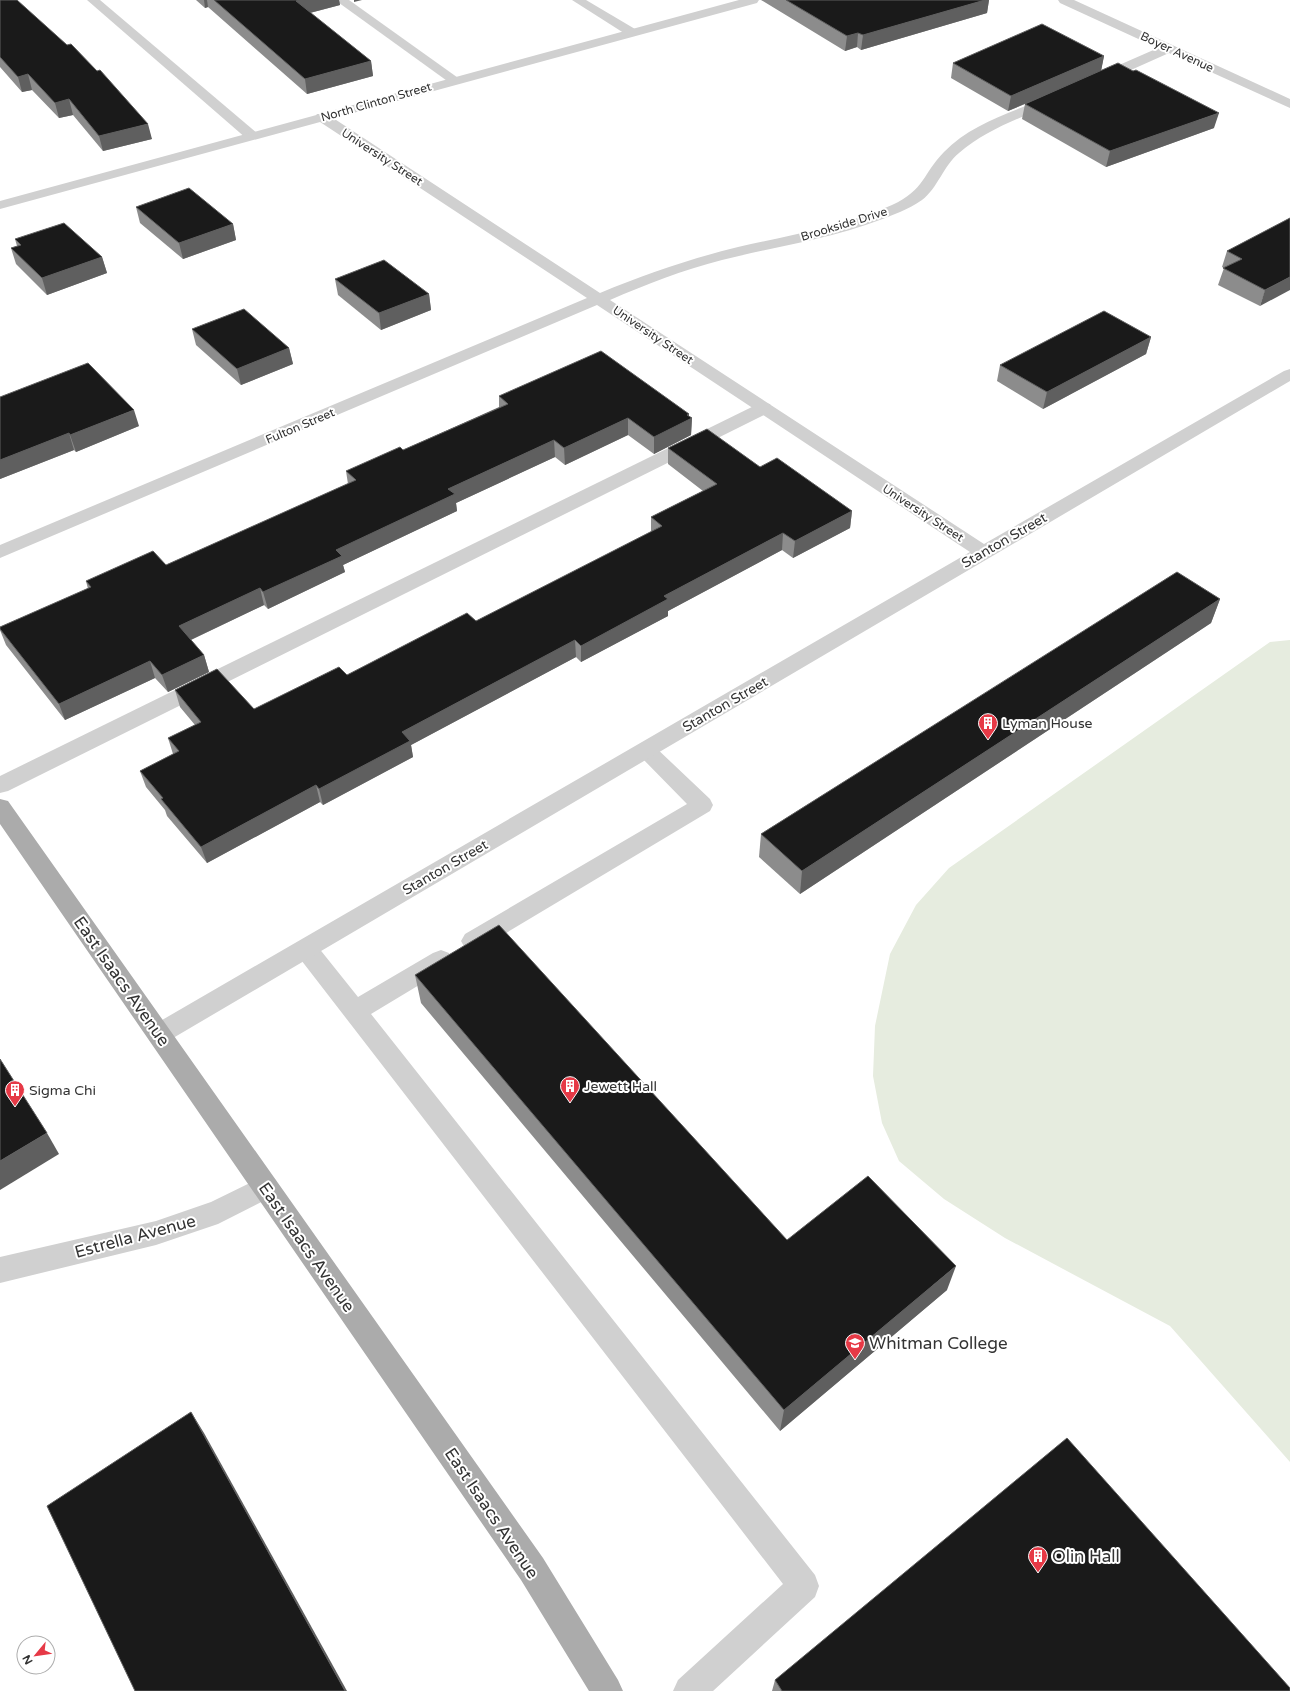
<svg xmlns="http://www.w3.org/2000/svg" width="1290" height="1691" font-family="'Varela Round',sans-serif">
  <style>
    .green { fill: #e6ecdf }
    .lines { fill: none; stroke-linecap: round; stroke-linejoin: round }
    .service { fill: #d0d0d0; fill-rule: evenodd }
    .minor { fill: #d0d0d0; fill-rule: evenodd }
    .tertiary { fill: #d0d0d0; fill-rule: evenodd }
    .primary { fill: #ababab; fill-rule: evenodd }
    .wall { fill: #8c8c8c }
    .shaded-wall { fill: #5f5f5f }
    .building { fill: #1a1a1a; stroke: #5f5f5f }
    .labels { text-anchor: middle; stroke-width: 4; stroke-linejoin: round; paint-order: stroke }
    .far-street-label { font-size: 12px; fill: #333; stroke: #fff }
    .street-label { font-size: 14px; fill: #333; stroke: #fff }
    .poi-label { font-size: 14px; fill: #333; stroke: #fff; text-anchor: start }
    .near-street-label { font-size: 17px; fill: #333; stroke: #fff }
    .near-poi-label { font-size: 17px; fill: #333; stroke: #fff; text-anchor: start }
  </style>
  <rect width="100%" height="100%" fill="#fff"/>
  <!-- green -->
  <path class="green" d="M 1290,640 L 1290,1462 L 1170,1326 L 1005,1238 L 944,1199 L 899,1161 L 882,1123 L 873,1076 L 875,1026 L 890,954 L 916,905 L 949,868 L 1270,642 Z"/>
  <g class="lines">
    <!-- service -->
    <g class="service">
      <path d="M 335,0 L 349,0 L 461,80 L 460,83 L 450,83 Z"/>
      <path d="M 764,403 L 770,404 L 772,408 L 770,412 L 8,791 L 0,793 L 0,776 L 758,404 Z"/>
      <path d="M 646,742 L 653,745 L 710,799 L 713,805 L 710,811 L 481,948 L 473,950 L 465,948 L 461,941 L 465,934 L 687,804 L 639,755 L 636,750 L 639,745 Z"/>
      <path d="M 306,940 L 314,942 L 358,997 L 433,953 L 441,950 L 449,953 L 453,960 L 449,967 L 371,1014 L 815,1575 L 819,1586 L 815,1597 L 713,1691 L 673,1691 L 678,1680 L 783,1584 L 298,956 L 294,949 L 298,942 Z"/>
    </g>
    <!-- minor -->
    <g class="minor">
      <path d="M 87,0 L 100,0 L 257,133 L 259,136 L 257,139 L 247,139 Z"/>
      <path d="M 572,0 L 586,0 L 635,29 L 637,32 L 635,35 L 627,35 Z"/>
      <path d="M 1058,0 L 1074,0 L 1290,99 L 1290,108 L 1169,53 L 1104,82 L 1094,82 L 1093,79 L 1094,76 L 1158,48 L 1060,3 Z"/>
      <path d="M 1051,96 L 1056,97 L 1058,100 L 1056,103 C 1022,117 987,129 959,153 C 943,166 938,188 922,200 C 915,205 907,209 900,212 C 843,237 782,245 722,260 C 683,270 647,284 610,300 L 984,544 L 1284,371 L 1290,369 L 1290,381 L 168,1041 L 159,1044 L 150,1041 L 147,1034 L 150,1027 L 970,552 L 597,305 L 0,558 L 0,545 L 587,298 L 317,120 L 315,117 L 317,114 L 327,114 L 600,293 C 645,274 690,259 738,247 C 790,235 843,227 892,205 C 925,190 923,173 944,152 C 965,130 995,118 1023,107 C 1032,103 1041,99 1051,96 Z"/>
      <path d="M 266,1175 L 275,1179 L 279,1187 L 275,1195 L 218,1224 L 156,1245 L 0,1283 L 0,1257 L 156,1221 L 211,1202 Z"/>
    </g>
    <!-- tertiary -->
    <path class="tertiary" d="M 739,0 L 759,0 L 757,3 L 0,209 L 0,201 Z"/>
    <!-- primary -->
    <path class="primary" d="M 0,799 L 8,801 L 543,1558 L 618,1680 L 623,1691 L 589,1691 L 521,1580 L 0,824 Z"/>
  </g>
  <!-- wall -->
  <g class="wall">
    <path d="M 0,0 L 152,139 L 103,151 L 73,115 L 59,118 L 32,90 L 22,92 L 0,67 Z"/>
    <path d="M 196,0 L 339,0 L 340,5 L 310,13 L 371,61 L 373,76 L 307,94 L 208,7 L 205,8 Z"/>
    <path d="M 761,0 L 989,0 L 987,13 L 861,50 L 857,47 L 845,51 Z"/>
    <path d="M 1104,56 L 1101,71 L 1214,128 L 1106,167 L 1022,119 L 1025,104 L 1008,111 L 951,78 L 953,63 Z"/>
    <path d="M 136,207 L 233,224 L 236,240 L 183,259 L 140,223 Z"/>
    <path d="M 1290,218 L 1260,306 L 1218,285 L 1224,268 L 1222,267 L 1227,251 Z"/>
    <path d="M 15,239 L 102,257 L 107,273 L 47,295 L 16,264 L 11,248 L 17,246 Z"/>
    <path d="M 335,279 L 429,294 L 431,310 L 381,330 L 338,295 Z"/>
    <path d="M 192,329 L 289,348 L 293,364 L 241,385 L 196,345 Z"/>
    <path d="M 1151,337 L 1146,354 L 1043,409 L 997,381 L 1000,365 Z"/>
    <path d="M 499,396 L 689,414 L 689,417 L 692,418 L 691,435 L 654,454 L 628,435 L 565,465 L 555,457 L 456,503 L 457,511 L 343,565 L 345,572 L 268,609 L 264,605 L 191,640 L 204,655 L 209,672 L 168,692 L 155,678 L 65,720 L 6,645 L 0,630 L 0,627 L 88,589 L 86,581 L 166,565 L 348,484 L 346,471 L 403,450 L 499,407 Z"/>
    <path d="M 0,397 L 139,426 L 76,452 L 74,450 L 0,479 Z"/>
    <path d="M 668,448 L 760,467 L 852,511 L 850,528 L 793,558 L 782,550 L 668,611 L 668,616 L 581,662 L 576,657 L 411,745 L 413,757 L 323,805 L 320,802 L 207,863 L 167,816 L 165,810 L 146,787 L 140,771 L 173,754 L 168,738 L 195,725 L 180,707 L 175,690 L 254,709 L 347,675 L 476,621 L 651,532 L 651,517 L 703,491 L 668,464 Z"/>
    <path d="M 1220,599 L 1211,623 L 800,894 L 759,857 L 761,834 Z"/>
    <path d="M 415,975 L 787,1240 L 947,1290 L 780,1431 L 421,1003 Z"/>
    <path d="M 775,1680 L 1290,1691 L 772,1691 Z"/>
  </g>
  <!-- shaded-wall -->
  <g class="shaded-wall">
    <path d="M 204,0 L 207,0 L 208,7 L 205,8 Z"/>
    <path d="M 300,0 L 339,0 L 340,5 L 298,16 L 296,1 Z"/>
    <path d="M 354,0 L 362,0 L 354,2 Z"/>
    <path d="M 985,0 L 989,0 L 987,13 L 861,50 L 863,35 Z"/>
    <path d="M 858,33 L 857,47 L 845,51 L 847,36 Z"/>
    <path d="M 1104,56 L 1101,71 L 1008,111 L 1011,96 Z"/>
    <path d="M 371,61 L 373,76 L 307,94 L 305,79 Z"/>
    <path d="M 28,74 L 32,90 L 22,92 L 18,77 Z"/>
    <path d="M 69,99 L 73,115 L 59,118 L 55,103 Z"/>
    <path d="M 1219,113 L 1214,128 L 1106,167 L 1110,151 Z"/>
    <path d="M 148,124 L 152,139 L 103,151 L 99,136 Z"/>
    <path d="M 233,224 L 236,240 L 183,259 L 179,243 Z"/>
    <path d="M 102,257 L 107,273 L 47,295 L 42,278 Z"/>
    <path d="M 1290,277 L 1290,290 L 1260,306 L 1265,290 Z"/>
    <path d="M 429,294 L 431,310 L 381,330 L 379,313 Z"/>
    <path d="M 1151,337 L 1146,354 L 1043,409 L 1047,392 Z"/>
    <path d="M 289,348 L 293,364 L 241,385 L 237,369 Z"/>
    <path d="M 134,410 L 139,426 L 76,452 L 70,435 Z"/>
    <path d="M 689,414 L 689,420 L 692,418 L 691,435 L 654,454 L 654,437 Z"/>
    <path d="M 628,418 L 628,435 L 565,465 L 564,448 Z"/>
    <path d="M 69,433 L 74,450 L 0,479 L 0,460 Z"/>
    <path d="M 554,440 L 555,457 L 456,503 L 457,511 L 343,565 L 345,572 L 268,609 L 263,592 L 336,550 L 448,489 Z"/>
    <path d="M 852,511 L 850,528 L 793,558 L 795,541 Z"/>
    <path d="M 783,533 L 782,550 L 668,611 L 668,616 L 581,662 L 581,646 L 664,596 Z"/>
    <path d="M 260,588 L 264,605 L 184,643 L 179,626 Z"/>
    <path d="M 1220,599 L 1211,623 L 800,894 L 802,871 Z"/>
    <path d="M 575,640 L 576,657 L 411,745 L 413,757 L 323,805 L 319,789 L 402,732 Z"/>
    <path d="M 204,655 L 209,672 L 168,692 L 162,675 Z"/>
    <path d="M 150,661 L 155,678 L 65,720 L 59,704 Z"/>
    <path d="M 316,785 L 320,802 L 207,863 L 201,847 Z"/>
    <path d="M 47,1133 L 59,1154 L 0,1190 L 0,1161 Z"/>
    <path d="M 956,1266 L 947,1290 L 780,1431 L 784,1410 Z"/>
    <path d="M 191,1412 L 204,1433 L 347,1691 L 345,1691 Z"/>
  </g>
  <!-- building -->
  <g class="building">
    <path d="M 0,0 L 17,0 L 67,45 L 71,44 L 97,71 L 100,70 L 148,124 L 99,136 L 69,99 L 55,103 L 28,74 L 18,77 L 0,57 Z"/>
    <path d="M 214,0 L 300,0 L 296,1 L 371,61 L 305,79 Z"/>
    <path d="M 786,0 L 985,0 L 863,35 L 858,33 L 847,36 Z"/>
    <path d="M 1042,24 L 1104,56 L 1011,96 L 953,63 Z"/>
    <path d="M 1118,63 L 1133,71 L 1136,70 L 1219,113 L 1110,151 L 1025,104 Z"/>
    <path d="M 189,188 L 233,224 L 179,243 L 136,207 Z"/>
    <path d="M 1290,218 L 1290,277 L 1265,290 L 1223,268 L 1242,259 L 1227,251 Z"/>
    <path d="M 64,223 L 102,257 L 42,278 L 11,248 L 21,245 L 15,239 Z"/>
    <path d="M 384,260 L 429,294 L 379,313 L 335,279 Z"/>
    <path d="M 244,309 L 289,348 L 237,369 L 192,329 Z"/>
    <path d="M 1104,311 L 1151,337 L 1047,392 L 1000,365 Z"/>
    <path d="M 601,351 L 689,414 L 687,415 L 692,418 L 654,437 L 628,418 L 564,448 L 554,440 L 448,489 L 455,494 L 336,550 L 342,556 L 263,592 L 260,588 L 179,626 L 204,655 L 162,675 L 150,661 L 59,704 L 0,629 L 0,627 L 91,587 L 86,581 L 153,551 L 166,565 L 356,480 L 346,471 L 400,447 L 403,450 L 508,404 L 499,396 Z"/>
    <path d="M 88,363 L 134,410 L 70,435 L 69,433 L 0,460 L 0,397 Z"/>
    <path d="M 707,429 L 760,467 L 777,458 L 852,511 L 795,541 L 783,533 L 664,596 L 668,599 L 581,646 L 575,640 L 402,732 L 410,741 L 319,789 L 316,785 L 201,847 L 161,799 L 163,798 L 140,771 L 179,751 L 168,738 L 201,722 L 175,690 L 217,669 L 254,709 L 339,667 L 347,675 L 467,613 L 476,621 L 662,526 L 651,517 L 717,484 L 668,448 Z"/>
    <path d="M 1177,572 L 1220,599 L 802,871 L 761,834 Z"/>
    <path d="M 499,925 L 787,1240 L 868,1176 L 956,1266 L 784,1410 L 415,975 Z"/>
    <path d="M 0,1059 L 47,1133 L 0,1161 Z"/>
    <path d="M 191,1412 L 345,1691 L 135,1691 L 47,1506 Z"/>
    <path d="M 1067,1438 L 1290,1688 L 1290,1691 L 782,1691 L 775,1680 Z"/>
  </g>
  <!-- icons -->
  <defs>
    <symbol id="building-pin" viewBox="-11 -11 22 30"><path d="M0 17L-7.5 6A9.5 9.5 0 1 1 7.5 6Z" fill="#e63946" stroke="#fff"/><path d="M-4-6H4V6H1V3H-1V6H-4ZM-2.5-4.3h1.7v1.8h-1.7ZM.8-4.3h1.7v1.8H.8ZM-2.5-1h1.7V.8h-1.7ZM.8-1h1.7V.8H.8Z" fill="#fff"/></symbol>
    <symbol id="university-pin" viewBox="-11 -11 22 30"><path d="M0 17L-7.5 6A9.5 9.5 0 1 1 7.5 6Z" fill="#e63946" stroke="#fff"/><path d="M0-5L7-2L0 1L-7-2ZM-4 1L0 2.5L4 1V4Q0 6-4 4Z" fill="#fff"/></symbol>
  </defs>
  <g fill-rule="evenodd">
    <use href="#building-pin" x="977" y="712" width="22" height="30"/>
    <use href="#building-pin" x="559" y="1075" width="22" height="30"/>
    <use href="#building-pin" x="4" y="1079" width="22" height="30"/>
    <use href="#university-pin" x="844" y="1332" width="22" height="30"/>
    <use href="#building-pin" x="1027" y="1545" width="22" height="30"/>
  </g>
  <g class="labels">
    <!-- far-street labels -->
    <g class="far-street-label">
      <text transform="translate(1177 52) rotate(25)" y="4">Boyer Avenue</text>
      <text transform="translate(376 102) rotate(-16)" y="4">North Clinton Street</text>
      <text transform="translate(382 157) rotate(33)" y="4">University Street</text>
      <text transform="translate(844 224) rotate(-17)" y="4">Brookside Drive</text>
      <text transform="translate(653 335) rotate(34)" y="4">University Street</text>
      <text transform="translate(300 426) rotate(-23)" y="4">Fulton Street</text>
      <text transform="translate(923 513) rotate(33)" y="4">University Street</text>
    </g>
    <!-- street labels -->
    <g class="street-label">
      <text transform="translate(1004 540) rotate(-30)" y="5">Stanton Street</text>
      <text transform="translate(725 704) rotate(-30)" y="5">Stanton Street</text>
      <text transform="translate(445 867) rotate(-30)" y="5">Stanton Street</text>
    </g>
    <!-- poi labels -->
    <g class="poi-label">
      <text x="1002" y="728">Lyman House</text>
      <text x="584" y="1091">Jewett Hall</text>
      <text x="29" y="1095">Sigma Chi</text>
    </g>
    <!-- near-street labels -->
    <g class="near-street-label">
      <text transform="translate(122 981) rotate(55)" y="6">East Isaacs Avenue</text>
      <text transform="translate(135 1236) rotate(-15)" y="6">Estrella Avenue</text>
      <text transform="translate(307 1247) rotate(55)" y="6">East Isaacs Avenue</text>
      <text transform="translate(492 1513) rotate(56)" y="6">East Isaacs Avenue</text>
    </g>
    <!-- near-poi labels -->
    <g class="near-poi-label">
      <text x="869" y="1349">Whitman College</text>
      <text x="1052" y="1562">Olin Hall</text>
    </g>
  </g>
  <!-- north arrow -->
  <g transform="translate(36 1655) rotate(241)"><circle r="19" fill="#ffffff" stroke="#adadad"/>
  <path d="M0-3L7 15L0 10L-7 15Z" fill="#e63946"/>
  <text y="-6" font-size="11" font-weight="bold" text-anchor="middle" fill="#333333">N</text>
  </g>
</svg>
